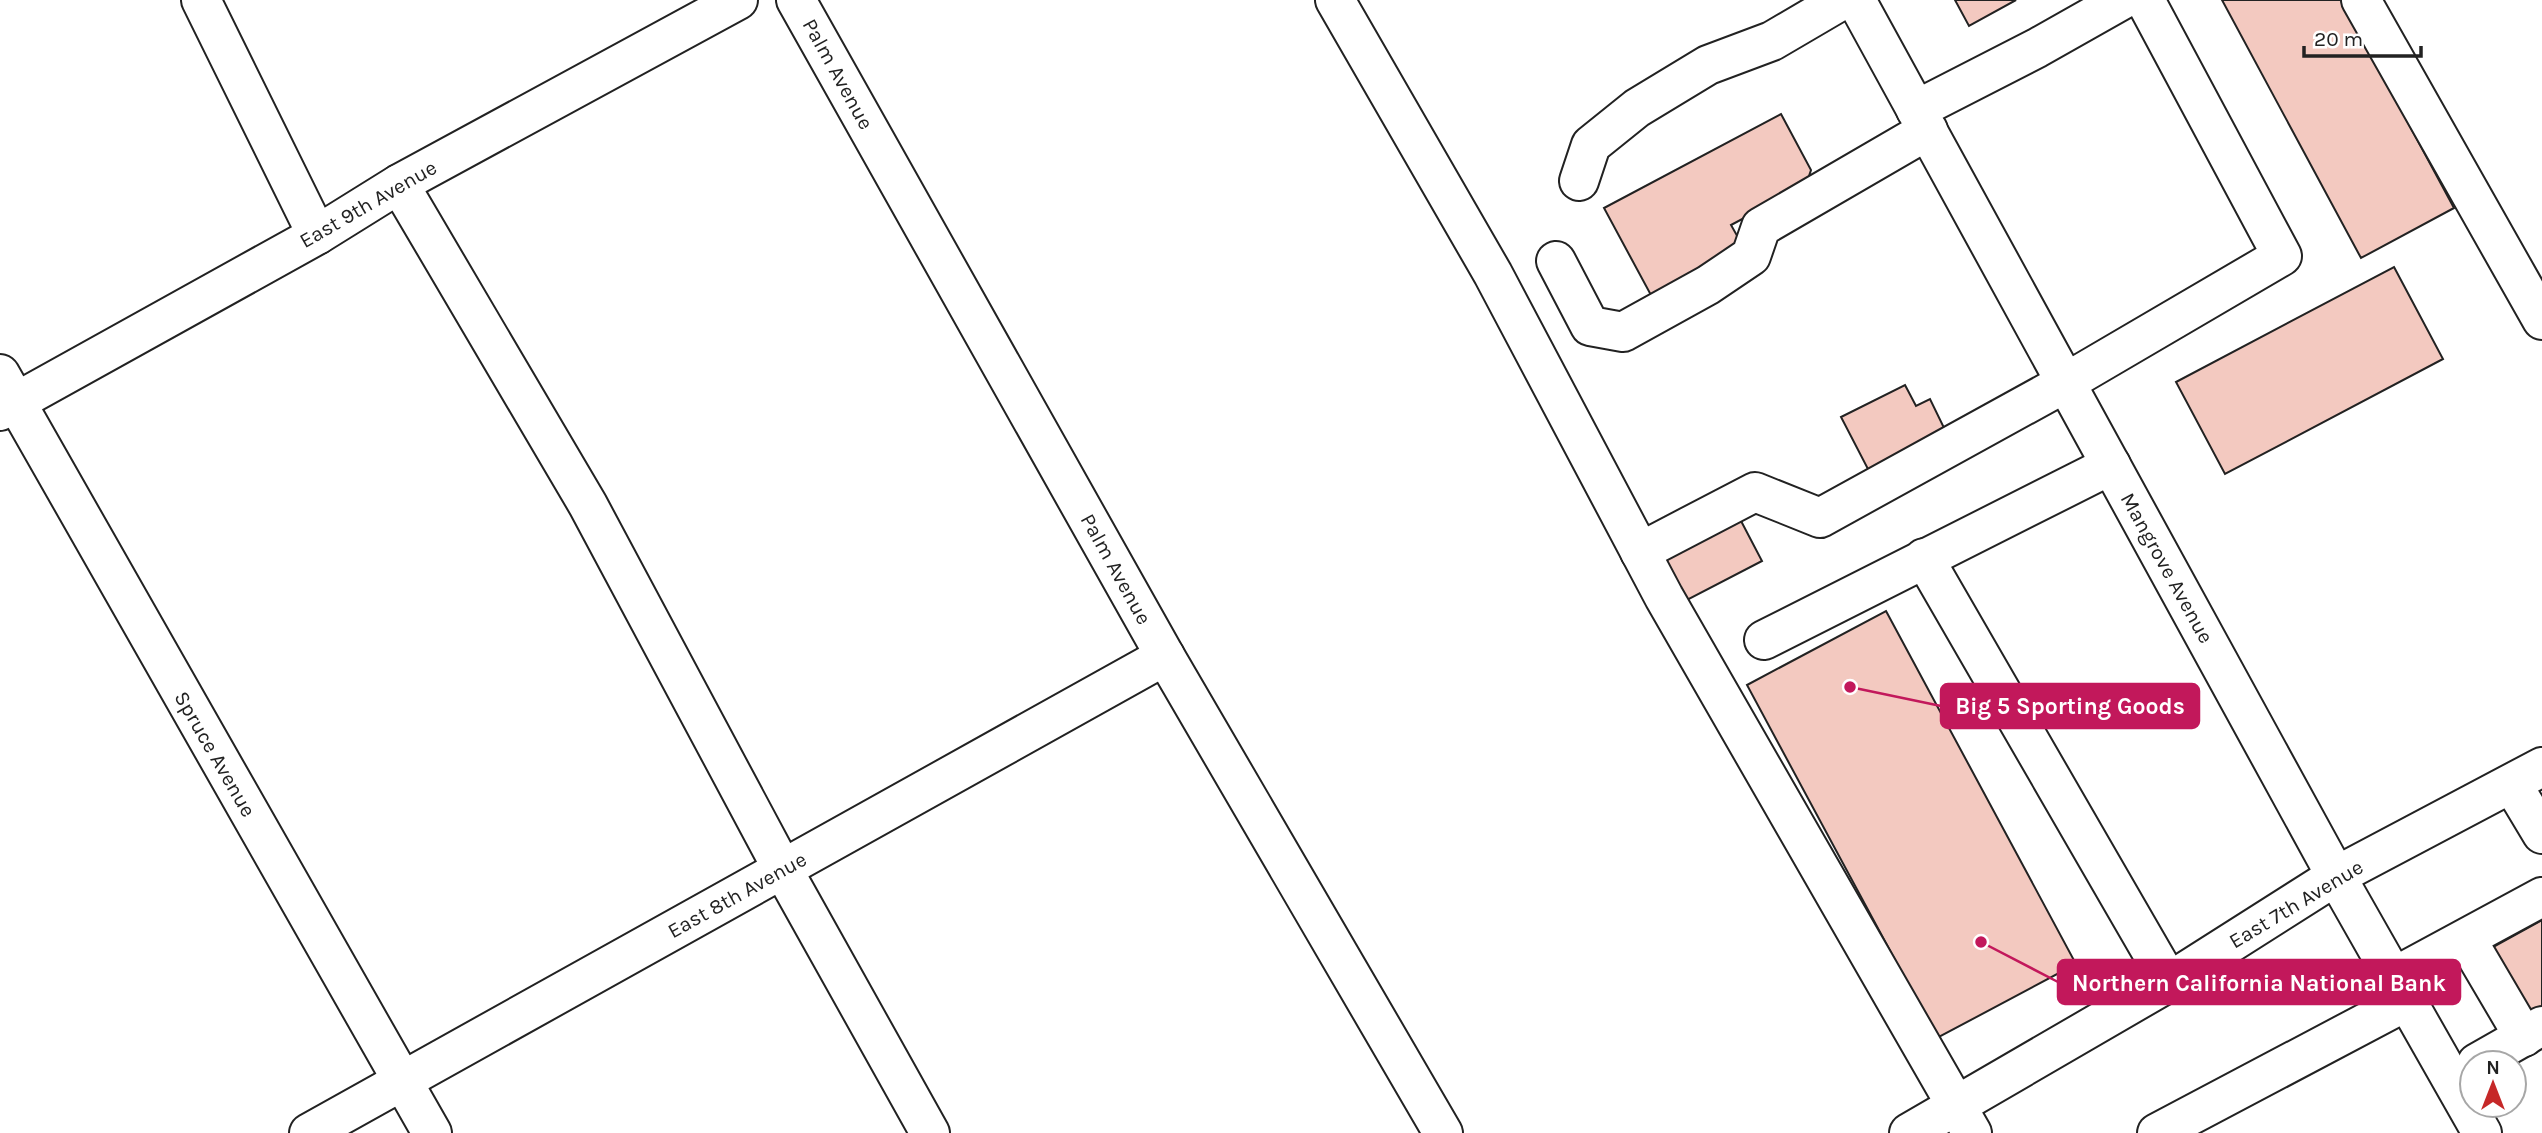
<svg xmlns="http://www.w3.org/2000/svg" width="2542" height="1133" font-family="Karla,sans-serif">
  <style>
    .building { fill: #f3c9c0; stroke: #222; stroke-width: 2 }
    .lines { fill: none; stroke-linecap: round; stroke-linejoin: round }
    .minor-casing { stroke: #222; stroke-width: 42 }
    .minor { stroke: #fff; stroke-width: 38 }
    .labels { text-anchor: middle; stroke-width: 5; stroke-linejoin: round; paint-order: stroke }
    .street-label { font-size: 21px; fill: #222; stroke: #fff }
    .leader { fill: none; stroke: #c2185b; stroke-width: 2.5 }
    .callout-dot { fill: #c2185b; stroke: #fff; stroke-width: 2.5 }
    .callout { fill: #c2185b; stroke: #c2185b; stroke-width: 2.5 }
    .callout-label { font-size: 23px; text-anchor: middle; font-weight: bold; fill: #fff }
  </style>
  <rect width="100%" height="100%" fill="#fff"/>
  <!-- building -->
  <g class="building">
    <path d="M 1955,0 L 2016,0 L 1969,26 Z"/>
    <path d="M 2222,0 L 2342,0 L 2454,208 L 2361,258 Z"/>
    <path d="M 1781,114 L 1811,170 L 1806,185 L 1731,225 L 1744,248 L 1652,297 L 1604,208 Z"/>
    <path d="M 2394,267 L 2443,359 L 2225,474 L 2176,382 Z"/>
    <path d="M 1905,385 L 1916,406 L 1930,399 L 1947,434 L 1870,473 L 1841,417 Z"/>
    <path d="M 1740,519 L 1762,561 L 1687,600 L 1665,559 Z"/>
    <path d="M 1886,611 L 2076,964 L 1937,1038 L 1747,685 Z"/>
    <path d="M 2542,920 L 2542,1015 L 2534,1019 L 2493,947 Z"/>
  </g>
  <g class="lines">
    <defs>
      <g id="minor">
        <path d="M 201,0 L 317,235"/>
        <path d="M 796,0 L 1165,656 L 1443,1133"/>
        <path d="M 1335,0 L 1493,274 L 1664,597 L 1972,1133"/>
        <path d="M 1856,0 L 2336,876 L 2482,1133"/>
        <path d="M 2361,0 L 2542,320"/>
        <path d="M 1916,110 L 2037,48 L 2122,0"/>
        <path d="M 1579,181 L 1591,145 L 1637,108 L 1708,65 L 1772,41 L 1842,0"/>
        <path d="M 399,184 L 588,505 L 783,870 L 930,1133"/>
        <path d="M 1556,261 L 1590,326 L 1623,332 L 1708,285 L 1751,256 L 1761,227 L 1928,130"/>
        <path d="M 0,374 L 432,1133"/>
        <path d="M 0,411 L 317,235 L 399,184 L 738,0"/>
        <path d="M 1640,552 L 1755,492 L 1820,518 L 2065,383 L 2282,256 L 2145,0"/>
        <path d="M 1924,558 L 2169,982"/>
        <path d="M 1764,640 L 2111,465"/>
        <path d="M 2512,784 L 2542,834"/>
        <path d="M 2467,940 L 2524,1037"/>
        <path d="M 2394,977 L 2542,897"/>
        <path d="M 2477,1063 L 2542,1026"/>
        <path d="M 309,1133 L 1165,656"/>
        <path d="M 1909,1133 L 2169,982 L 2336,876 L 2542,767"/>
        <path d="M 2157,1133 L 2407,1001"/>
      </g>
    </defs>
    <!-- minor casing -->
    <use href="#minor" class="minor-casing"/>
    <!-- minor -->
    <use href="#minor" class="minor"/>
  </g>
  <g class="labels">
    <!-- street labels -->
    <g class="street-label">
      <text transform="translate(838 74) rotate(61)" y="7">Palm Avenue</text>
      <text transform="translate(368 204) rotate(-30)" y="7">East 9th Avenue</text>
      <text transform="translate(2167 568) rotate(61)" y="7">Mangrove Avenue</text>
      <text transform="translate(1116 569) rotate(61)" y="7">Palm Avenue</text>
      <text transform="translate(215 754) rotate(60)" y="7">Spruce Avenue</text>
      <text transform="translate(737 895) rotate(-29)" y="7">East 8th Avenue</text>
      <text transform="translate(2296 904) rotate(-31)" y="7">East 7th Avenue</text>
    </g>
  </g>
  <!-- callouts -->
  <path class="leader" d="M1850 687L1941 706M1981 942L2058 982"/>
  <g class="callout-dot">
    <circle cx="1850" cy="687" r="7"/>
    <circle cx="1981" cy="942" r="7"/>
  </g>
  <g class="callout">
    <rect x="1941" y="684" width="258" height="44" rx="7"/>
    <rect x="2058" y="960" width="402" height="44" rx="7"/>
  </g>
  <g class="callout-label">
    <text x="2070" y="714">Big 5 Sporting Goods</text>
    <text x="2259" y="991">Northern California National Bank</text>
  </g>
  <!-- north arrow -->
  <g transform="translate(2493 1084)"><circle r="33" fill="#ffffff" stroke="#a7a7a7" stroke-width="2"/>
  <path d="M0-5L12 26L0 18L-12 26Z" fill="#c62828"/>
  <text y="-10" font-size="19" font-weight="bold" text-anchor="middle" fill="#222222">N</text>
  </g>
  <!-- scale -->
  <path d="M2304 46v10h117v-10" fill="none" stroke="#222222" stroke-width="3.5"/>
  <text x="2314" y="46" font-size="21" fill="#222222" stroke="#ffffff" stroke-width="5" paint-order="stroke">20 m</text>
</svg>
